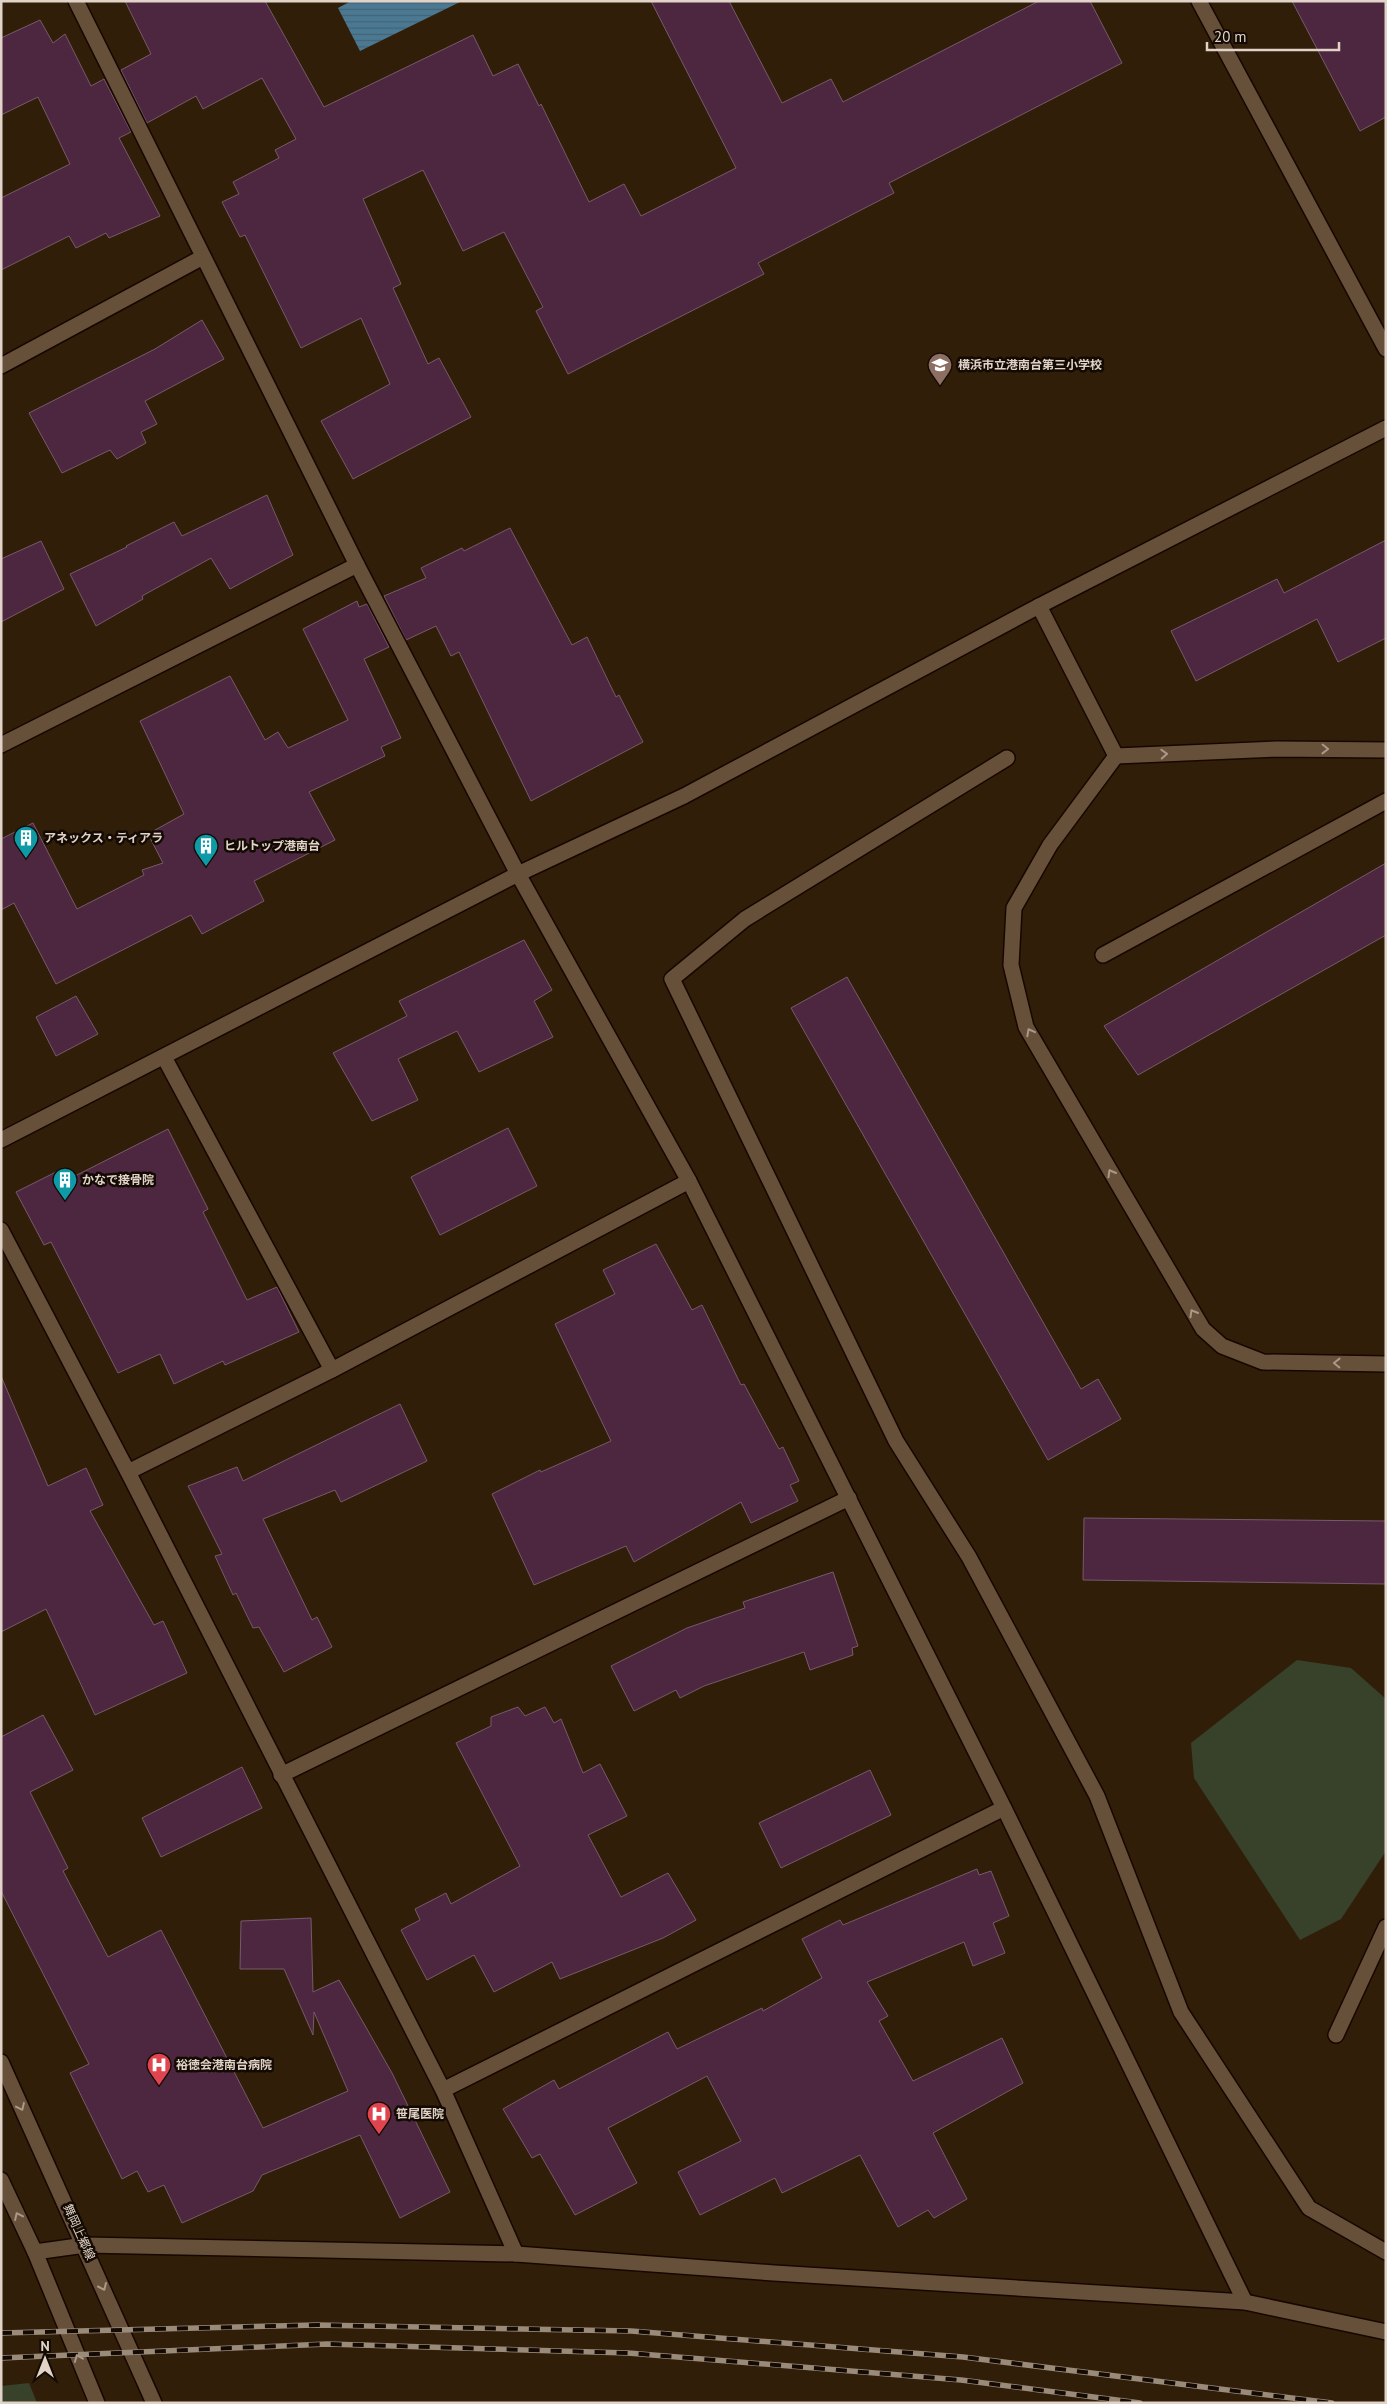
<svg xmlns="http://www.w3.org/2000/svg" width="1387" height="2404" font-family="'PT Sans','Noto Sans JP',sans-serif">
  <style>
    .green { fill: #38412a }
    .water { fill: url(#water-rules) }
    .building { fill: #4d273f; stroke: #765a6b }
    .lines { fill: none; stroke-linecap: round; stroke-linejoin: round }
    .service-casing { stroke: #180700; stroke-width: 18 }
    .minor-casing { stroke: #180700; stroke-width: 18 }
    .tertiary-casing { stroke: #180700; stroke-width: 18 }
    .service { stroke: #66503a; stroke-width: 15 }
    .minor { stroke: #66503a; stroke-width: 15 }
    .tertiary { stroke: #66503a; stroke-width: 15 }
    .rail-casing { stroke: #9a8a7a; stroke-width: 5.5 }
    .rail { stroke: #130a03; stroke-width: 4; stroke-dasharray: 11; stroke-linecap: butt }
    .oneway { stroke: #aa9888 }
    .labels { text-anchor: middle; stroke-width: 5; stroke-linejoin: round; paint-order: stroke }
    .poi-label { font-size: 12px; font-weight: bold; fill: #e1d3c7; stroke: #130a03; text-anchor: start }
    .street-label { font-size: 12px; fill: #e1d3c7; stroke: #130a03 }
  </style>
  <defs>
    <pattern id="water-rules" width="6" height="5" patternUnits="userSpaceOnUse" patternTransform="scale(1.25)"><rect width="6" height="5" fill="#4a7994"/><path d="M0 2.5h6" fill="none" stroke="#486271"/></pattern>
  </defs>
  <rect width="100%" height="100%" fill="#311e09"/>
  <!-- green -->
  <g class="green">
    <path d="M 1297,1660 L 1351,1668 L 1386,1699 L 1386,1851 L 1341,1919 L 1300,1940 L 1194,1778 L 1191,1743 Z"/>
    <path d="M 29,2383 L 37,2403 L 1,2403 L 1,2386 Z"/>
  </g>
  <!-- water -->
  <path class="water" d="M 351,1 L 462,1 L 360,51 L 338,8 Z"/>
  <!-- building -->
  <g class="building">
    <path d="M 125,1 L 265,1 L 324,107 L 473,35 L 493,76 L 518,64 L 539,106 L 541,104 L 589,202 L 624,184 L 641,216 L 736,168 L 651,1 L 729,1 L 782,103 L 831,79 L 843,102 L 1039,1 L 1090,1 L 1122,63 L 889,183 L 894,193 L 758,263 L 764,274 L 568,374 L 536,311 L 543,307 L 504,232 L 463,251 L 423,170 L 363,199 L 401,284 L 393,288 L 428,364 L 439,358 L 471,417 L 353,479 L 321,421 L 390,384 L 361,318 L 301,348 L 245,235 L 240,237 L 222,202 L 239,194 L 233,182 L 279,158 L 275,150 L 296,139 L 262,78 L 203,109 L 196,96 L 147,123 L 121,70 L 151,54 Z"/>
    <path d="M 1292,1 L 1386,1 L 1386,117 L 1360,131 Z"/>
    <path d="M 40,20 L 53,43 L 65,34 L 91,86 L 104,79 L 131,132 L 119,138 L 160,216 L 109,238 L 106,233 L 76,248 L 69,236 L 1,270 L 1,198 L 70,164 L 38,97 L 1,115 L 1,38 Z"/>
    <path d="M 202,320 L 224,359 L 145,401 L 157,424 L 141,432 L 146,443 L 117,459 L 110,450 L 62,473 L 29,413 L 155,349 Z"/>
    <path d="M 267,495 L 293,555 L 230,589 L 211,558 L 142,596 L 143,599 L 96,626 L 70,574 L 127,547 L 126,546 L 174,522 L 182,536 Z"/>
    <path d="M 510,528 L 572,645 L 587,637 L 616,697 L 619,695 L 643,742 L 531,801 L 459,652 L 451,656 L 436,626 L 406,640 L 384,596 L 426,578 L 421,568 L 462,548 L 464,551 Z"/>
    <path d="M 1386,540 L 1386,638 L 1338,662 L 1317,619 L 1196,681 L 1171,631 L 1277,579 L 1284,593 Z"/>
    <path d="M 41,541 L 64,589 L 1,622 L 1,559 Z"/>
    <path d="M 357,601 L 359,607 L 367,604 L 389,647 L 364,659 L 401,738 L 381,747 L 385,756 L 309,792 L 335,840 L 254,881 L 264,901 L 202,934 L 191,915 L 56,984 L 14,903 L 1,910 L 1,839 L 33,823 L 77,909 L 144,875 L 142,870 L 163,863 L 148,834 L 184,814 L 140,721 L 230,676 L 265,740 L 278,732 L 288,748 L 348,720 L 303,629 Z"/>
    <path d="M 1386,863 L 1386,935 L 1138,1075 L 1104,1026 Z"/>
    <path d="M 524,940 L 552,990 L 534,1001 L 553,1037 L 479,1072 L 457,1031 L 398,1059 L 418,1100 L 372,1121 L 333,1053 L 407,1016 L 399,1001 Z"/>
    <path d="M 847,977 L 1081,1389 L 1098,1379 L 1121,1419 L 1048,1460 L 791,1008 Z"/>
    <path d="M 76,996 L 98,1034 L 56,1056 L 36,1017 Z"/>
    <path d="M 508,1128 L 537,1186 L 440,1235 L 411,1177 Z"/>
    <path d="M 168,1129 L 208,1209 L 203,1212 L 247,1300 L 277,1287 L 299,1332 L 225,1365 L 223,1361 L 174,1384 L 160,1354 L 118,1373 L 51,1242 L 44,1245 L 16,1192 L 64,1168 L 69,1179 Z"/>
    <path d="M 656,1244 L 692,1310 L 702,1305 L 741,1385 L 744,1384 L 779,1449 L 783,1447 L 799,1481 L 790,1485 L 798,1501 L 751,1523 L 741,1502 L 634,1562 L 626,1546 L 534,1585 L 492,1494 L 540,1470 L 541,1472 L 611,1441 L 555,1324 L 615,1294 L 603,1270 Z"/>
    <path d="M 1,1376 L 48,1486 L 86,1468 L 103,1505 L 90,1511 L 154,1625 L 163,1621 L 187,1673 L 95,1715 L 46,1609 L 1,1632 Z"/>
    <path d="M 400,1404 L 427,1461 L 341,1502 L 335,1490 L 263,1519 L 312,1620 L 317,1617 L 332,1647 L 284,1672 L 259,1627 L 253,1628 L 236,1593 L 233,1595 L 215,1556 L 222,1554 L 188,1486 L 237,1467 L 243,1481 Z"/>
    <path d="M 1084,1518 L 1386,1521 L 1386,1584 L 1083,1580 Z"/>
    <path d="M 833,1572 L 858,1646 L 852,1648 L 853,1655 L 810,1670 L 804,1652 L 704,1686 L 680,1698 L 676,1690 L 634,1711 L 611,1666 L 687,1628 L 745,1608 L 743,1602 Z"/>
    <path d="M 518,1707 L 525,1716 L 545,1707 L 554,1723 L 561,1719 L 583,1773 L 600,1764 L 627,1816 L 588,1835 L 621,1897 L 668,1873 L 696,1920 L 663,1938 L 560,1979 L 552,1962 L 494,1992 L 474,1955 L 427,1980 L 401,1930 L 420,1920 L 415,1909 L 446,1893 L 451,1904 L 520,1866 L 456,1743 L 491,1726 L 491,1717 Z"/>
    <path d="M 43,1715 L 73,1770 L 30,1792 L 68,1868 L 63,1871 L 108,1957 L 161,1930 L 263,2128 L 348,2091 L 314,2012 L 313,2035 L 284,1969 L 240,1969 L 241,1921 L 311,1918 L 313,1992 L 339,1980 L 392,2073 L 450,2192 L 400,2218 L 360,2135 L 262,2175 L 253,2191 L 182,2223 L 164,2185 L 148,2192 L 137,2171 L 122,2179 L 70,2073 L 89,2064 L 1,1891 L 1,1737 Z"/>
    <path d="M 242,1767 L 262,1808 L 161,1857 L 142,1818 Z"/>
    <path d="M 870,1770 L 891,1815 L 781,1868 L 759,1823 Z"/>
    <path d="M 977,1869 L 979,1875 L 991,1871 L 1009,1916 L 993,1923 L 1005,1953 L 973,1966 L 964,1942 L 867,1982 L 888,2016 L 879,2021 L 913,2081 L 1002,2038 L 1023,2083 L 933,2133 L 967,2199 L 934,2218 L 928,2210 L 898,2227 L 860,2155 L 782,2193 L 775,2178 L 700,2215 L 678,2172 L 741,2141 L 707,2076 L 608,2128 L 637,2183 L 575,2215 L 540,2154 L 532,2158 L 503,2109 L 554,2080 L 559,2089 L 668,2032 L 677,2049 L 762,2008 L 763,2011 L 822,1978 L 802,1939 L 840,1920 L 843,1925 Z"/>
  </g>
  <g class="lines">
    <defs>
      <g id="service">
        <path d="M 1039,606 L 1116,756"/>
        <path d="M 1116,756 L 1050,845 L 1014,908 L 1011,965 L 1026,1027 L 1203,1329 L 1222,1346 L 1263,1362 L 1386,1364"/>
        <path d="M 1116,756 L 1276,749 L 1386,750"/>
        <path d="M 1007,758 L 745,919 L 672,979 L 896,1441 L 969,1557 L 1097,1796 L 1181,2012 L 1309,2208 L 1386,2252"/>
        <path d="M 1103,955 L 1386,801"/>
        <path d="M 164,1057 L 332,1370"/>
        <path d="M 1336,2035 L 1386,1927"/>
      </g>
      <g id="minor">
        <path d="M 76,1 L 357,565 L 518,874 L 689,1181 L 1004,1808 L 1245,2302"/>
        <path d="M 1199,1 L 1386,349"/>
        <path d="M 1,366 L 203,257"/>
        <path d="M 1,745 L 357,565"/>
        <path d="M 1,1230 L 128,1472 L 443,2090 L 516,2254"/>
        <path d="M 128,1472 L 332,1370 L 689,1181"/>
        <path d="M 281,1775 L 849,1498"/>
        <path d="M 443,2090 L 1004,1808"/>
        <path d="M 35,2252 L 85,2245 L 516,2254 L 774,2273 L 1245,2302 L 1386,2332"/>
      </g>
      <g id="tertiary">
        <path d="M 1,1140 L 518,874 L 684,796 L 1039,606 L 1386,428"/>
        <path d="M 1,2062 L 154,2403"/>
        <path d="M 1,2180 L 35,2252 L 97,2403"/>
      </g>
    </defs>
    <!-- service casing -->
    <use href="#service" class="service-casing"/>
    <!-- minor casing -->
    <use href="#minor" class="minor-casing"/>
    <!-- tertiary casing -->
    <use href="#tertiary" class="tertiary-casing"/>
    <!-- service -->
    <use href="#service" class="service"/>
    <!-- minor -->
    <use href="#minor" class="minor"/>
    <!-- tertiary -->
    <use href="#tertiary" class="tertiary"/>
    <defs>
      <g id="rail">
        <path d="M 1,2333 L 317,2325 L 631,2331 L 963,2357 L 1332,2403"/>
        <path d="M 1,2358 L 327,2344 L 628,2353 L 961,2380 L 1140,2403"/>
      </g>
    </defs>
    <!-- rail casing -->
    <use href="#rail" class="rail-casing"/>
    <!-- rail -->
    <use href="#rail" class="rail"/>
  </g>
  <!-- one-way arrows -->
  <defs><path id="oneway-chevron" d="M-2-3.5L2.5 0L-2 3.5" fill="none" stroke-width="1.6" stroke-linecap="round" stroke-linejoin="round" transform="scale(1.25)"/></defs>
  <g class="oneway">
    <use href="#oneway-chevron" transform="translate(1325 749) rotate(1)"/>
    <use href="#oneway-chevron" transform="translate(1164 754) rotate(-3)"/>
    <use href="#oneway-chevron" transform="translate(1030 1032) rotate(-118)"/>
    <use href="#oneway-chevron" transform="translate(1111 1173) rotate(-120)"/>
    <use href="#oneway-chevron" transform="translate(1193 1313) rotate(-120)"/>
    <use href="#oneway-chevron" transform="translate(1337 1363) rotate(-179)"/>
    <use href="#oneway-chevron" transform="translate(21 2107) rotate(65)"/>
    <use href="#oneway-chevron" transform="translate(18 2216) rotate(-115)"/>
    <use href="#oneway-chevron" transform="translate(103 2287) rotate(66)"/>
    <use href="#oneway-chevron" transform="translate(78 2358) rotate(-112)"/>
  </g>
  <!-- icons -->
  <defs>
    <symbol id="school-pin" viewBox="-11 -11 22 30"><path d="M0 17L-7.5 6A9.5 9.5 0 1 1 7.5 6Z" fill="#8d6e63" stroke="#130a03"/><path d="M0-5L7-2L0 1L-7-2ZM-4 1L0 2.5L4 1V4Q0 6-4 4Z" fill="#fff"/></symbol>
    <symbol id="building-pin" viewBox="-11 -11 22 30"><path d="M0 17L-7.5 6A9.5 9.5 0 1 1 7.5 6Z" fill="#0f9aa8" stroke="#130a03"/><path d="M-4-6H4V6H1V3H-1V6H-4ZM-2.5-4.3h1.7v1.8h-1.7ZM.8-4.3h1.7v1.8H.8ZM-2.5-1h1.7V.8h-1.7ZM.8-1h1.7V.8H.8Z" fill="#fff"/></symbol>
    <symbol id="hospital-pin" viewBox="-11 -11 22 30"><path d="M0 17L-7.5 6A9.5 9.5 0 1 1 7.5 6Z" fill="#e0444e" stroke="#130a03"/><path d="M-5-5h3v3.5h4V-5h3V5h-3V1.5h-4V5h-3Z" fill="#fff"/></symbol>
  </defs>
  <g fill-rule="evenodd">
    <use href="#school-pin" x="926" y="351" width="28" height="38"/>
    <use href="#building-pin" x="12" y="824" width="28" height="38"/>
    <use href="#building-pin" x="192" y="832" width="28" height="38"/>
    <use href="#building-pin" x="51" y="1166" width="28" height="38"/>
    <use href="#hospital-pin" x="145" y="2051" width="28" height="38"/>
    <use href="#hospital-pin" x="365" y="2100" width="28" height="38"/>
  </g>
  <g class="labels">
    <!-- poi labels -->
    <g class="poi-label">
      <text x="958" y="369">横浜市立港南台第三小学校</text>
      <text x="44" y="842">アネックス・ティアラ</text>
      <text x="224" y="850">ヒルトップ港南台</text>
      <text x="82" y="1184">かなで接骨院</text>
      <text x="176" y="2069">裕徳会港南台病院</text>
      <text x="396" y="2118">笹尾医院</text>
    </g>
    <!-- street labels -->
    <g class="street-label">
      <text transform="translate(79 2232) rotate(66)" y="4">舞岡上郷線</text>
    </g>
  </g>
  <!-- border -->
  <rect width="1387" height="2404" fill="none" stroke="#e1d3c7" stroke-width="5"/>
  <!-- north arrow -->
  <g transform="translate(45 2359)" stroke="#130a03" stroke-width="4" paint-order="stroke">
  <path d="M0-4L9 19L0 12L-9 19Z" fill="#e1d3c7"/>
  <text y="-8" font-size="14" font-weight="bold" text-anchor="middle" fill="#e1d3c7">N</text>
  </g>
  <!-- scale -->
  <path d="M1207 42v8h132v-8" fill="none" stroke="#e1d3c7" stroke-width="2.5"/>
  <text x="1214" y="42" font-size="15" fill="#e1d3c7" stroke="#130a03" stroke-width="4" paint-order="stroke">20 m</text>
</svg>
